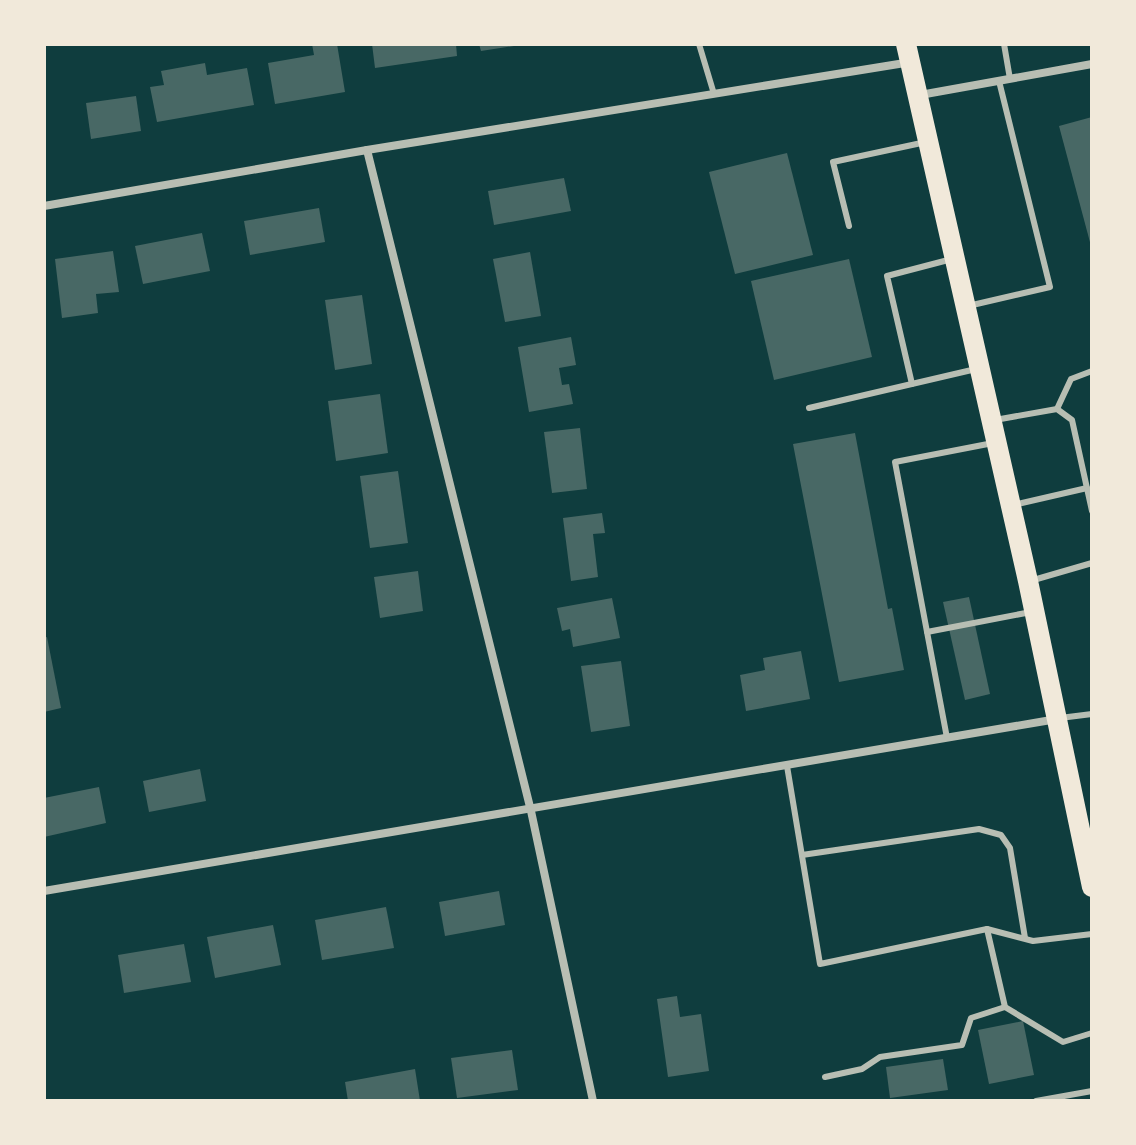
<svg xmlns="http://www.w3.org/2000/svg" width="1136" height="1145" font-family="'DejaVu Sans',sans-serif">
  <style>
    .building { fill: #486865 }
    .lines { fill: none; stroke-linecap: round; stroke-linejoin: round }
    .service { stroke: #b8beb3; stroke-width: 6 }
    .minor { stroke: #b8beb3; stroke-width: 8 }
    .primary { stroke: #f1e9da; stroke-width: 20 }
  </style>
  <rect width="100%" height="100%" fill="#0f3d3e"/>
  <!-- building -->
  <g class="building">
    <path d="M 312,44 L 337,44 L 345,92 L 275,104 L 268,63 L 314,55 Z"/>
    <path d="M 372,44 L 456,44 L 457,56 L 375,68 Z"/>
    <path d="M 479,44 L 513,44 L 514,46 L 481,51 Z"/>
    <path d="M 205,63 L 207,75 L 247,68 L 254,105 L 157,122 L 150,87 L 164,85 L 161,71 Z"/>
    <path d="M 136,96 L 141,131 L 91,139 L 86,103 Z"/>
    <path d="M 1092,117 L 1092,245 L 1091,246 L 1059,126 Z"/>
    <path d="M 787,153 L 813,255 L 735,274 L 709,172 Z"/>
    <path d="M 564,178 L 571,211 L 494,225 L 488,191 Z"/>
    <path d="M 319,208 L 325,242 L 250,255 L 244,221 Z"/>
    <path d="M 202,233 L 210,271 L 143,284 L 135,246 Z"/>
    <path d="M 113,251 L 119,292 L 96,294 L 98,313 L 62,318 L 55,259 Z"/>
    <path d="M 530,252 L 541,316 L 505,322 L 493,259 Z"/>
    <path d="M 849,259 L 872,357 L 774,380 L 751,281 Z"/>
    <path d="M 362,295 L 372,364 L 335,370 L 325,300 Z"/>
    <path d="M 571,337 L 576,365 L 559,368 L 562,385 L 569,384 L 573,404 L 529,412 L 518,347 Z"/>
    <path d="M 380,394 L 388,453 L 336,461 L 328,401 Z"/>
    <path d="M 580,428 L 587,489 L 552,493 L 544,432 Z"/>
    <path d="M 855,433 L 888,609 L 892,608 L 904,670 L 839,682 L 793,444 Z"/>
    <path d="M 398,471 L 408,543 L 370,548 L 360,476 Z"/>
    <path d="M 602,513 L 605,533 L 593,534 L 598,577 L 571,581 L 563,518 Z"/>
    <path d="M 418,571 L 423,611 L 380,618 L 374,577 Z"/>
    <path d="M 969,597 L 990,694 L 965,700 L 943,602 Z"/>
    <path d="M 612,598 L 620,638 L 573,647 L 570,629 L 562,631 L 557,608 Z"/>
    <path d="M 47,637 L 61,708 L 44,712 L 44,638 Z"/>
    <path d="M 801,651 L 810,699 L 746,711 L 740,675 L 765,670 L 763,658 Z"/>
    <path d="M 621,661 L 630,726 L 591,732 L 581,666 Z"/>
    <path d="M 200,769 L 206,801 L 149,812 L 143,781 Z"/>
    <path d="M 99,787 L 106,823 L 44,837 L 44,798 Z"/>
    <path d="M 499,891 L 505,925 L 445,936 L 439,902 Z"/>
    <path d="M 386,907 L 394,948 L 322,960 L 315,920 Z"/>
    <path d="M 273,925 L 281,965 L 215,978 L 207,937 Z"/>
    <path d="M 184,944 L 191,982 L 124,993 L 118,955 Z"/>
    <path d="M 677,996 L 680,1017 L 701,1014 L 709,1071 L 668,1077 L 657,999 Z"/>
    <path d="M 1023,1021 L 1034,1075 L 989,1084 L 978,1030 Z"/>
    <path d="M 512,1050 L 518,1090 L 457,1098 L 451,1058 Z"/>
    <path d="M 943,1059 L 948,1090 L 890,1098 L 886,1067 Z"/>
    <path d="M 415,1069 L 420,1101 L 348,1101 L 345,1082 Z"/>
  </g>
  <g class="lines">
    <!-- service -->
    <g class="service">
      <path d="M 699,44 L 714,94"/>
      <path d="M 1004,44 L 1010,79"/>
      <path d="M 849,226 L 833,162 L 926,142"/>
      <path d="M 968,306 L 1050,287 L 999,81"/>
      <path d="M 912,384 L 887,276 L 952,259"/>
      <path d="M 809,408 L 976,369"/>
      <path d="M 1057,409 L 1071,379 L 1092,371"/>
      <path d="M 995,420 L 1057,409 L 1072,420 L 1092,511"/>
      <path d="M 1013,505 L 1087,488"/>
      <path d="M 1030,581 L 1092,563"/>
      <path d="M 927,632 L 1031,612"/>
      <path d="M 1060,718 L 1092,714"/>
      <path d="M 947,738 L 895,462 L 993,443"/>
      <path d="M 787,766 L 820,964 L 987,929 L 1033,941 L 1092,934"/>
      <path d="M 802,855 L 979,829 L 1001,835 L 1010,848 L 1025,938"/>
      <path d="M 987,929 L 1005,1007 L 1063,1042 L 1092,1033"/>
      <path d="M 825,1077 L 862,1069 L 880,1057 L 962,1045 L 971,1018 L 1005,1007"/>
      <path d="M 1036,1101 L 1092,1091"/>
    </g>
    <!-- minor -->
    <g class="minor">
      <path d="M 920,95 L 1092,64"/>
      <path d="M 367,150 L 531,811 L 593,1101"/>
      <path d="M 44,206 L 367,150 L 911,62"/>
      <path d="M 44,891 L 1057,719"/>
    </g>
    <!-- primary -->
    <path class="primary" d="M 906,44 L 1028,581 L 1092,887"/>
  </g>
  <!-- border -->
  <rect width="1136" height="1145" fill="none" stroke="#f1e9da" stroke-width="92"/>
</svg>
